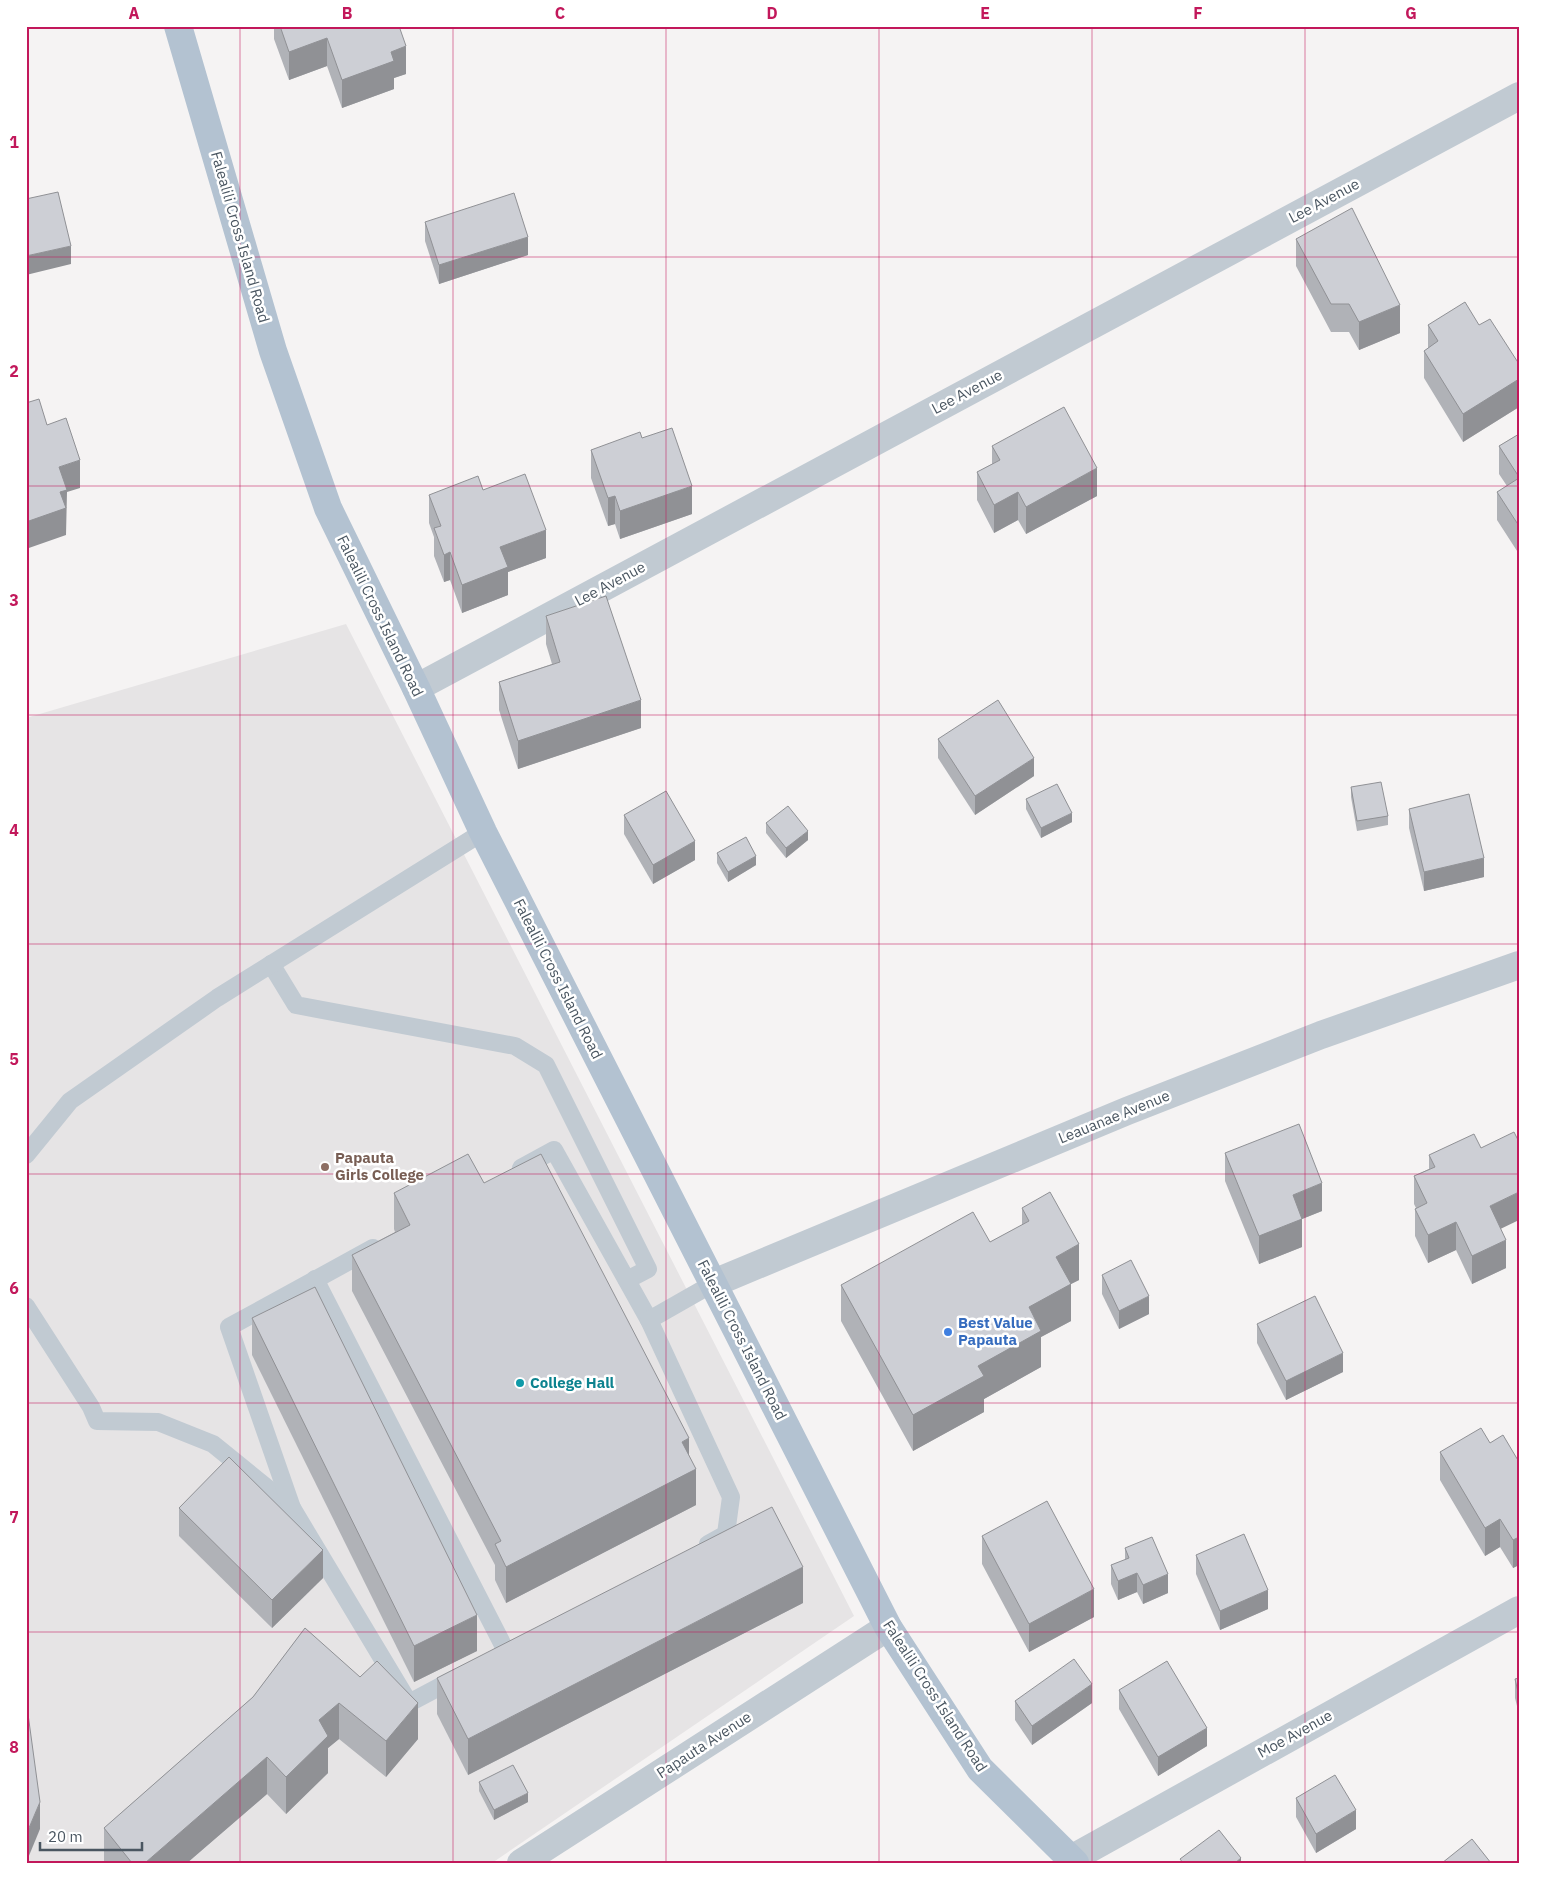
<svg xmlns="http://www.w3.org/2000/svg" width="1545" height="1889" font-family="'IBM Plex Sans',sans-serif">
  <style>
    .education { fill: #e6e4e5 }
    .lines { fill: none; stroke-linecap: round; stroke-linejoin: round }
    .lane { stroke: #c1cad2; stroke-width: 18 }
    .street { stroke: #c1cad2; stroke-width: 28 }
    .primary { stroke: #b3c2d1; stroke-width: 28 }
    .wall { fill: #b0b2b7 }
    .shaded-wall { fill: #909195 }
    .building { fill: #cdcfd5; stroke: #909195 }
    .grid { fill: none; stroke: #c2185b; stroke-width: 1; stroke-opacity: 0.55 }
    .education-dot { fill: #8d6e63; stroke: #fff; stroke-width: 2 }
    .shop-dot { fill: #3f7fe0; stroke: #fff; stroke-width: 2 }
    .culture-dot { fill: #0f9aa8; stroke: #fff; stroke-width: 2 }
    .labels { text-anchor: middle; stroke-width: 5; stroke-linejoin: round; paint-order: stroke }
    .street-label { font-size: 15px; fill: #4a5661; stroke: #fff }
    .education-label { font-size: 15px; font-weight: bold; fill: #785e54; stroke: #fff; text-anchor: start }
    .shop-label { font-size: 15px; font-weight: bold; fill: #366cbe; stroke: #fff; text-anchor: start }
    .culture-label { font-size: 15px; font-weight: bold; fill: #0d838f; stroke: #fff; text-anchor: start }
    .neatline { fill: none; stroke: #c2185b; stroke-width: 2 }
    .grid-label { font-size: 16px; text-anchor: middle; font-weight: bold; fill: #c2185b }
  </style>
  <rect width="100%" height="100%" fill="#f5f3f3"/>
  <!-- education -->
  <path class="education" d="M 346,624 L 854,1616 L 492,1863 L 26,1863 L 26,718 Z"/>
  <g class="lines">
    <!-- lane -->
    <g class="lane">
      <path d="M 271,964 L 296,1005 L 515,1046 L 546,1065 L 648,1269 L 627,1280"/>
      <path d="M 26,1155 L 70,1101 L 217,998 L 483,832"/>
      <path d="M 521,1168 L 554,1150 L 649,1320"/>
      <path d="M 315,1279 L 506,1651"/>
      <path d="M 26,1306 L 91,1407 L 97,1421 L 158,1422 L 213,1444 L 292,1508 L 409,1703 L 458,1677"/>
      <path d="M 292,1508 L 229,1327 L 373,1248"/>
      <path d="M 708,1544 L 726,1534 L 731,1497 L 649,1320 L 714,1283"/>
    </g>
    <!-- street -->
    <g class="street">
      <path d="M 416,688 L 1519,96"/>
      <path d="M 714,1283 L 1127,1111 L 1321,1035 L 1519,965"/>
      <path d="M 1071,1859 L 1519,1610"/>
      <path d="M 521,1863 L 888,1627"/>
    </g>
    <!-- primary -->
    <path class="primary" d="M 178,26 L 273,351 L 328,508 L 416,688 L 483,832 L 888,1627 L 980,1769 L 1075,1863"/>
  </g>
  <!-- wall -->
  <g class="wall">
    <path d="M 274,26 L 399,26 L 406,74 L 394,78 L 394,89 L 342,108 L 327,66 L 289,80 L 274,39 Z"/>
    <path d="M 425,222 L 528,255 L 439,284 L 425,241 Z"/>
    <path d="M 1296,239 L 1400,333 L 1359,350 L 1349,332 L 1331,332 L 1296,266 Z"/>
    <path d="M 1428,325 L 1479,325 L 1519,364 L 1519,407 L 1463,442 L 1424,378 L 1424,351 L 1428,348 Z"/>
    <path d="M 1519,434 L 1519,554 L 1497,520 L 1497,492 L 1507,486 L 1499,474 L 1499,446 Z"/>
    <path d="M 642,438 L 692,514 L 620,539 L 615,524 L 608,526 L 591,478 L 591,450 Z"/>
    <path d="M 992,446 L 1097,496 L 1026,534 L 1018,520 L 994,533 L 977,500 L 977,472 L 992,464 Z"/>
    <path d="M 483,490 L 546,558 L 508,572 L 508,595 L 462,613 L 450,580 L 444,582 L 434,556 L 434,537 L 429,523 L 429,495 Z"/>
    <path d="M 546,616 L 641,728 L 518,769 L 499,710 L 499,682 L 552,664 L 546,644 Z"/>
    <path d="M 938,739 L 1034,776 L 975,815 L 938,758 Z"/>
    <path d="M 1351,787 L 1388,816 L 1388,825 L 1357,831 L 1351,797 Z"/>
    <path d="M 1026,799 L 1072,822 L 1041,838 L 1026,809 Z"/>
    <path d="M 1409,809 L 1484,877 L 1424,891 L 1409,828 Z"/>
    <path d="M 624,815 L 695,860 L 653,884 L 624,834 Z"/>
    <path d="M 766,823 L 808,840 L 786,858 L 766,833 Z"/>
    <path d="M 717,853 L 756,865 L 728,882 L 717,863 Z"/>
    <path d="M 1225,1153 L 1322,1211 L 1302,1219 L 1302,1247 L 1259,1264 L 1225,1181 Z"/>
    <path d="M 1429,1155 L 1501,1229 L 1506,1268 L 1472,1284 L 1456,1250 L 1428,1263 L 1415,1236 L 1415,1209 L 1416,1208 L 1414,1204 L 1414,1176 L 1429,1169 Z"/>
    <path d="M 484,1183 L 689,1455 L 696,1505 L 506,1603 L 495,1580 L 495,1565 L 352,1291 L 352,1255 L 395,1232 L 394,1229 L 394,1193 Z"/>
    <path d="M 1022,1208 L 1079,1280 L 1071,1284 L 1071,1321 L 1041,1337 L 1041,1367 L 984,1399 L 984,1412 L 913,1451 L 841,1321 L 841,1285 L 990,1242 L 1022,1225 Z"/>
    <path d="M 1102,1275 L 1149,1314 L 1119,1329 L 1102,1294 Z"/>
    <path d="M 252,1318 L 477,1651 L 414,1682 L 252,1355 Z"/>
    <path d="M 1257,1324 L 1343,1372 L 1286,1400 L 1257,1343 Z"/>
    <path d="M 1490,1443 L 1519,1462 L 1519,1565 L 1513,1568 L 1500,1547 L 1485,1556 L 1440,1480 L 1440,1452 Z"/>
    <path d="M 179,1508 L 323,1578 L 272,1628 L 179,1536 Z"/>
    <path d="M 982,1536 L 1094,1617 L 1029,1652 L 982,1564 Z"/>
    <path d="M 1125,1548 L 1168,1593 L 1143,1604 L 1137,1592 L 1118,1600 L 1111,1584 L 1111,1565 L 1125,1560 Z"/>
    <path d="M 1196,1555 L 1268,1609 L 1220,1630 L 1196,1574 Z"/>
    <path d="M 803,1603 L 468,1775 L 437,1714 L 437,1678 Z"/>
    <path d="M 305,1628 L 418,1739 L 386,1777 L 339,1739 L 328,1748 L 328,1773 L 286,1814 L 267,1794 L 187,1863 L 104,1863 L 104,1828 L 253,1697 Z"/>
    <path d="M 1519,1678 L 1519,1714 L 1515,1698 L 1515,1679 Z"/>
    <path d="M 1119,1690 L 1207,1746 L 1158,1776 L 1119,1709 Z"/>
    <path d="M 1015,1701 L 1092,1703 L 1032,1745 L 1015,1720 Z"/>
    <path d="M 479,1782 L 528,1802 L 494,1820 L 479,1791 Z"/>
    <path d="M 1296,1798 L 1356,1829 L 1316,1853 L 1296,1817 Z"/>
  </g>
  <!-- shaded-wall -->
  <g class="shaded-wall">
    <path d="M 327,38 L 327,66 L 289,80 L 289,52 Z"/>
    <path d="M 406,46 L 406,74 L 394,78 L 394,89 L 342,108 L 342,80 L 391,52 Z"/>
    <path d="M 528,237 L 528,255 L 439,284 L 439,265 Z"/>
    <path d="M 71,246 L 71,264 L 26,275 L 26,256 Z"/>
    <path d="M 1400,305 L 1400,333 L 1359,350 L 1359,322 Z"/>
    <path d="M 1519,379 L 1519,407 L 1463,442 L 1463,414 Z"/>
    <path d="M 80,460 L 80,488 L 67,492 L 66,535 L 26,549 L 26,522 L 59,467 Z"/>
    <path d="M 1097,468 L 1097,496 L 1026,534 L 1026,507 Z"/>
    <path d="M 692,486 L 692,514 L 620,539 L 620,511 Z"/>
    <path d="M 1018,492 L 1018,520 L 994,533 L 994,505 Z"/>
    <path d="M 615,496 L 615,524 L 608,526 L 608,498 Z"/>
    <path d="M 546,530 L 546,558 L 508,572 L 508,595 L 462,613 L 462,585 L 500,547 Z"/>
    <path d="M 450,552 L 450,580 L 444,582 L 444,555 Z"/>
    <path d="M 641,700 L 641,728 L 518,769 L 518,741 Z"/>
    <path d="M 1034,758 L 1034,776 L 975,815 L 975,796 Z"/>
    <path d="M 1072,813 L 1072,822 L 1041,838 L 1041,828 Z"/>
    <path d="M 808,831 L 808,840 L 786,858 L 786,848 Z"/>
    <path d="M 695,841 L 695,860 L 653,884 L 653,865 Z"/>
    <path d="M 756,856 L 756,865 L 728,882 L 728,872 Z"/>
    <path d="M 1484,858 L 1484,877 L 1424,891 L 1424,872 Z"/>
    <path d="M 1322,1183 L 1322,1211 L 1302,1219 L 1302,1247 L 1259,1264 L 1259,1236 L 1293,1195 Z"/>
    <path d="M 1519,1192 L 1519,1220 L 1490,1234 L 1490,1206 Z"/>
    <path d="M 1456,1222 L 1456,1250 L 1428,1263 L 1428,1235 Z"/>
    <path d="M 1506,1240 L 1506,1268 L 1472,1284 L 1472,1256 Z"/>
    <path d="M 1079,1244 L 1079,1280 L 1071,1284 L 1071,1321 L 1041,1337 L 1041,1367 L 984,1399 L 984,1412 L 913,1451 L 913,1415 L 978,1366 L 1029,1307 L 1056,1257 Z"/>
    <path d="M 1149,1296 L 1149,1314 L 1119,1329 L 1119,1311 Z"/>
    <path d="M 1343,1353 L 1343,1372 L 1286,1400 L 1286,1381 Z"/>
    <path d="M 689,1438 L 689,1472 L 696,1469 L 696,1505 L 506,1603 L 506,1567 L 682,1442 Z"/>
    <path d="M 1500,1519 L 1500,1547 L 1485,1556 L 1485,1528 Z"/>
    <path d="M 1519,1537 L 1519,1565 L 1513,1568 L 1513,1540 Z"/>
    <path d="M 323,1550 L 323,1578 L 272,1628 L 272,1600 Z"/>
    <path d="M 803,1567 L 803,1603 L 468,1775 L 468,1739 Z"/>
    <path d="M 1137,1573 L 1137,1592 L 1118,1600 L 1118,1581 Z"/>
    <path d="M 1168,1574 L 1168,1593 L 1143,1604 L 1143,1585 Z"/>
    <path d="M 1094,1589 L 1094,1617 L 1029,1652 L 1029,1624 Z"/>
    <path d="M 1268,1590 L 1268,1609 L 1220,1630 L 1220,1611 Z"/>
    <path d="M 477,1615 L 477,1651 L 414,1682 L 414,1646 Z"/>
    <path d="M 1092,1684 L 1092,1703 L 1032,1745 L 1032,1726 Z"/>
    <path d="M 339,1703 L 339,1739 L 328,1748 L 328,1773 L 286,1814 L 286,1777 L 319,1720 Z"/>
    <path d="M 418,1703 L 418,1739 L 386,1777 L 386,1741 Z"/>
    <path d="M 1207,1728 L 1207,1746 L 1158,1776 L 1158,1757 Z"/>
    <path d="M 267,1757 L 267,1794 L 187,1863 L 145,1863 Z"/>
    <path d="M 528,1793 L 528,1802 L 494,1820 L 494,1810 Z"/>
    <path d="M 40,1802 L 40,1829 L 26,1863 L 26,1835 Z"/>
    <path d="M 1356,1810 L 1356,1829 L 1316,1853 L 1316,1834 Z"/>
    <path d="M 1241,1858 L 1241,1863 L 1235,1863 Z"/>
  </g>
  <!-- building -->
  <g class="building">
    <path d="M 280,26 L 399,26 L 406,46 L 391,52 L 394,61 L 342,80 L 327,38 L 289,52 Z"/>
    <path d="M 58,192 L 71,246 L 26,256 L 26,199 Z"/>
    <path d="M 514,193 L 528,237 L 439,265 L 425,222 Z"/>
    <path d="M 1352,208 L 1400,305 L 1359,322 L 1349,304 L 1331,304 L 1296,239 Z"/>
    <path d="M 1465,302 L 1479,325 L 1490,319 L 1519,364 L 1519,379 L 1463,414 L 1424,351 L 1438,341 L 1428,325 Z"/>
    <path d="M 39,399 L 47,425 L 66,418 L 80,460 L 59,467 L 67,490 L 60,492 L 66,508 L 26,522 L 26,403 Z"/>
    <path d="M 1064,407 L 1097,468 L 1026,507 L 1018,492 L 994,505 L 977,472 L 1000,460 L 992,446 Z"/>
    <path d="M 672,428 L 692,486 L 620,511 L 615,496 L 608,498 L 591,450 L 640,432 L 642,438 Z"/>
    <path d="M 1519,434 L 1519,477 L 1499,446 Z"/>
    <path d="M 525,474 L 546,530 L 500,547 L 508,567 L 462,585 L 450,552 L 444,555 L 434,528 L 441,526 L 429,495 L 478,476 L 483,490 Z"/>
    <path d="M 1519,478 L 1519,526 L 1497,492 Z"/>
    <path d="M 606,596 L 641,700 L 518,741 L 499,682 L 560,662 L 546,616 Z"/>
    <path d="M 998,700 L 1034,758 L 975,796 L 938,739 Z"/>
    <path d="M 1381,782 L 1388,816 L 1357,821 L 1351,787 Z"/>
    <path d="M 1057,784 L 1072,813 L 1041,828 L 1026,799 Z"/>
    <path d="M 666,791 L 695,841 L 653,865 L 624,815 Z"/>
    <path d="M 1469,794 L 1484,858 L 1424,872 L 1409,809 Z"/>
    <path d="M 788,806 L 808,831 L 786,848 L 766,823 Z"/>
    <path d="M 746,837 L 756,856 L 728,872 L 717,853 Z"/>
    <path d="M 1299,1124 L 1322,1183 L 1293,1195 L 1302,1219 L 1259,1236 L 1225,1153 Z"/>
    <path d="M 1514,1132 L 1519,1142 L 1519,1192 L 1490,1206 L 1506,1240 L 1472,1256 L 1456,1222 L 1428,1235 L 1415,1209 L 1427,1203 L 1414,1176 L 1435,1167 L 1429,1155 L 1474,1134 L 1481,1148 Z"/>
    <path d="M 468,1154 L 484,1183 L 541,1154 L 689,1438 L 682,1442 L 696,1469 L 506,1567 L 495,1544 L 501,1541 L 352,1255 L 410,1225 L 394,1193 Z"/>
    <path d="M 1050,1192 L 1079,1244 L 1056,1257 L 1071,1284 L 1029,1307 L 1041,1331 L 978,1366 L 984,1376 L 913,1415 L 841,1285 L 973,1212 L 990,1242 L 1029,1221 L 1022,1208 Z"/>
    <path d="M 1131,1260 L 1149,1296 L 1119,1311 L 1102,1275 Z"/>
    <path d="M 315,1287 L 477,1615 L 414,1646 L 252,1318 Z"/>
    <path d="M 1315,1296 L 1343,1353 L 1286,1381 L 1257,1324 Z"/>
    <path d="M 1481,1428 L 1490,1443 L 1503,1435 L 1519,1462 L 1519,1537 L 1513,1540 L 1500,1519 L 1485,1528 L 1440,1452 Z"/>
    <path d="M 229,1457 L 323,1550 L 272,1600 L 179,1508 Z"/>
    <path d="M 1047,1501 L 1094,1589 L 1029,1624 L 982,1536 Z"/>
    <path d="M 772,1507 L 803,1567 L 468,1739 L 437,1678 Z"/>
    <path d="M 1244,1534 L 1268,1590 L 1220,1611 L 1196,1555 Z"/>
    <path d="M 1152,1537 L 1168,1574 L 1143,1585 L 1137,1573 L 1118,1581 L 1111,1565 L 1129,1558 L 1125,1548 Z"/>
    <path d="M 305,1628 L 360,1677 L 377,1661 L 418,1703 L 386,1741 L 339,1703 L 319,1720 L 328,1736 L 286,1777 L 267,1757 L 145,1863 L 132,1863 L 104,1828 L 253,1697 Z"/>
    <path d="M 1074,1659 L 1092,1684 L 1032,1726 L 1015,1701 Z"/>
    <path d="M 1167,1661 L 1207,1728 L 1158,1757 L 1119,1690 Z"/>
    <path d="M 1519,1678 L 1519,1696 L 1515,1679 Z"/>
    <path d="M 28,1714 L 40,1802 L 26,1835 L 26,1715 Z"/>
    <path d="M 513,1765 L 528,1793 L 494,1810 L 479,1782 Z"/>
    <path d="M 1335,1775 L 1356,1810 L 1316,1834 L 1296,1798 Z"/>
    <path d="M 1219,1830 L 1241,1858 L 1235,1863 L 1183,1863 L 1180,1859 Z"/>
    <path d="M 1472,1839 L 1491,1863 L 1442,1863 Z"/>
  </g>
  <!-- grid -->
  <path class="grid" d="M 240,26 L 240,1863M 453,26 L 453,1863M 666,26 L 666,1863M 879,26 L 879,1863M 1092,26 L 1092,1863M 1305,26 L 1305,1863M 26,257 L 1519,257M 26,486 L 1519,486M 26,715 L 1519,715M 26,944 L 1519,944M 26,1174 L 1519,1174M 26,1403 L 1519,1403M 26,1632 L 1519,1632"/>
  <!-- markers -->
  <circle class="education-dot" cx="325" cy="1167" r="5"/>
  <circle class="shop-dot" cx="948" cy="1332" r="5"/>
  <circle class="culture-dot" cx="520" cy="1383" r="5"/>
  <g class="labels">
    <!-- street labels -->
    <g class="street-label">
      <text transform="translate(1324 201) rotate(-28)" y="5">Lee Avenue</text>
      <text transform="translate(240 237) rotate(74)" y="5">Falealili Cross Island Road</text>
      <text transform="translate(967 392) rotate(-28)" y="5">Lee Avenue</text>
      <text transform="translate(610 584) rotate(-28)" y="5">Lee Avenue</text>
      <text transform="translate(380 616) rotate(64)" y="5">Falealili Cross Island Road</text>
      <text transform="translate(558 979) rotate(63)" y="5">Falealili Cross Island Road</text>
      <text transform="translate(1114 1117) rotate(-22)" y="5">Leauanae Avenue</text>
      <text transform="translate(742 1340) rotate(63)" y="5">Falealili Cross Island Road</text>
      <text transform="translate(935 1696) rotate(57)" y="5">Falealili Cross Island Road</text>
      <text transform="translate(1295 1734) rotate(-29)" y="5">Moe Avenue</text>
      <text transform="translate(704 1745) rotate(-33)" y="5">Papauta Avenue</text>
    </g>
    <!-- education labels -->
    <g class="education-label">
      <text x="335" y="1163">Papauta<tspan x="335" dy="17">Girls College</tspan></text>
    </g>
    <!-- shop labels -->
    <g class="shop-label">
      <text x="958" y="1328">Best Value<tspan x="958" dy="17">Papauta</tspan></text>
    </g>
    <!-- culture labels -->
    <g class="culture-label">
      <text x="530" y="1388">College Hall</text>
    </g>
  </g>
  <!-- border -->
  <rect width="1545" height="1889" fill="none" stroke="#ffffff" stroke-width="55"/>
  <!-- scale -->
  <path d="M40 1842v8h102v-8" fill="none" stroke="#4a5661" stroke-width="2.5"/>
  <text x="48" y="1842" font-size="15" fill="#4a5661" stroke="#ffffff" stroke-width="4" paint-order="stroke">20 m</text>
  <rect x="28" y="28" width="1490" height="1834" class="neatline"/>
  <g class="grid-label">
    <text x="134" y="19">A</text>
    <text x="347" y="19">B</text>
    <text x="560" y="19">C</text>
    <text x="772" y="19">D</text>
    <text x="985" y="19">E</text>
    <text x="1198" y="19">F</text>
    <text x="1411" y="19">G</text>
    <text x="14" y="148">1</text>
    <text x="14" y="377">2</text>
    <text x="14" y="606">3</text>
    <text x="14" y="836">4</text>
    <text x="14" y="1065">5</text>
    <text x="14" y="1294">6</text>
    <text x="14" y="1523">7</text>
    <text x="14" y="1753">8</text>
  </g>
</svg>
